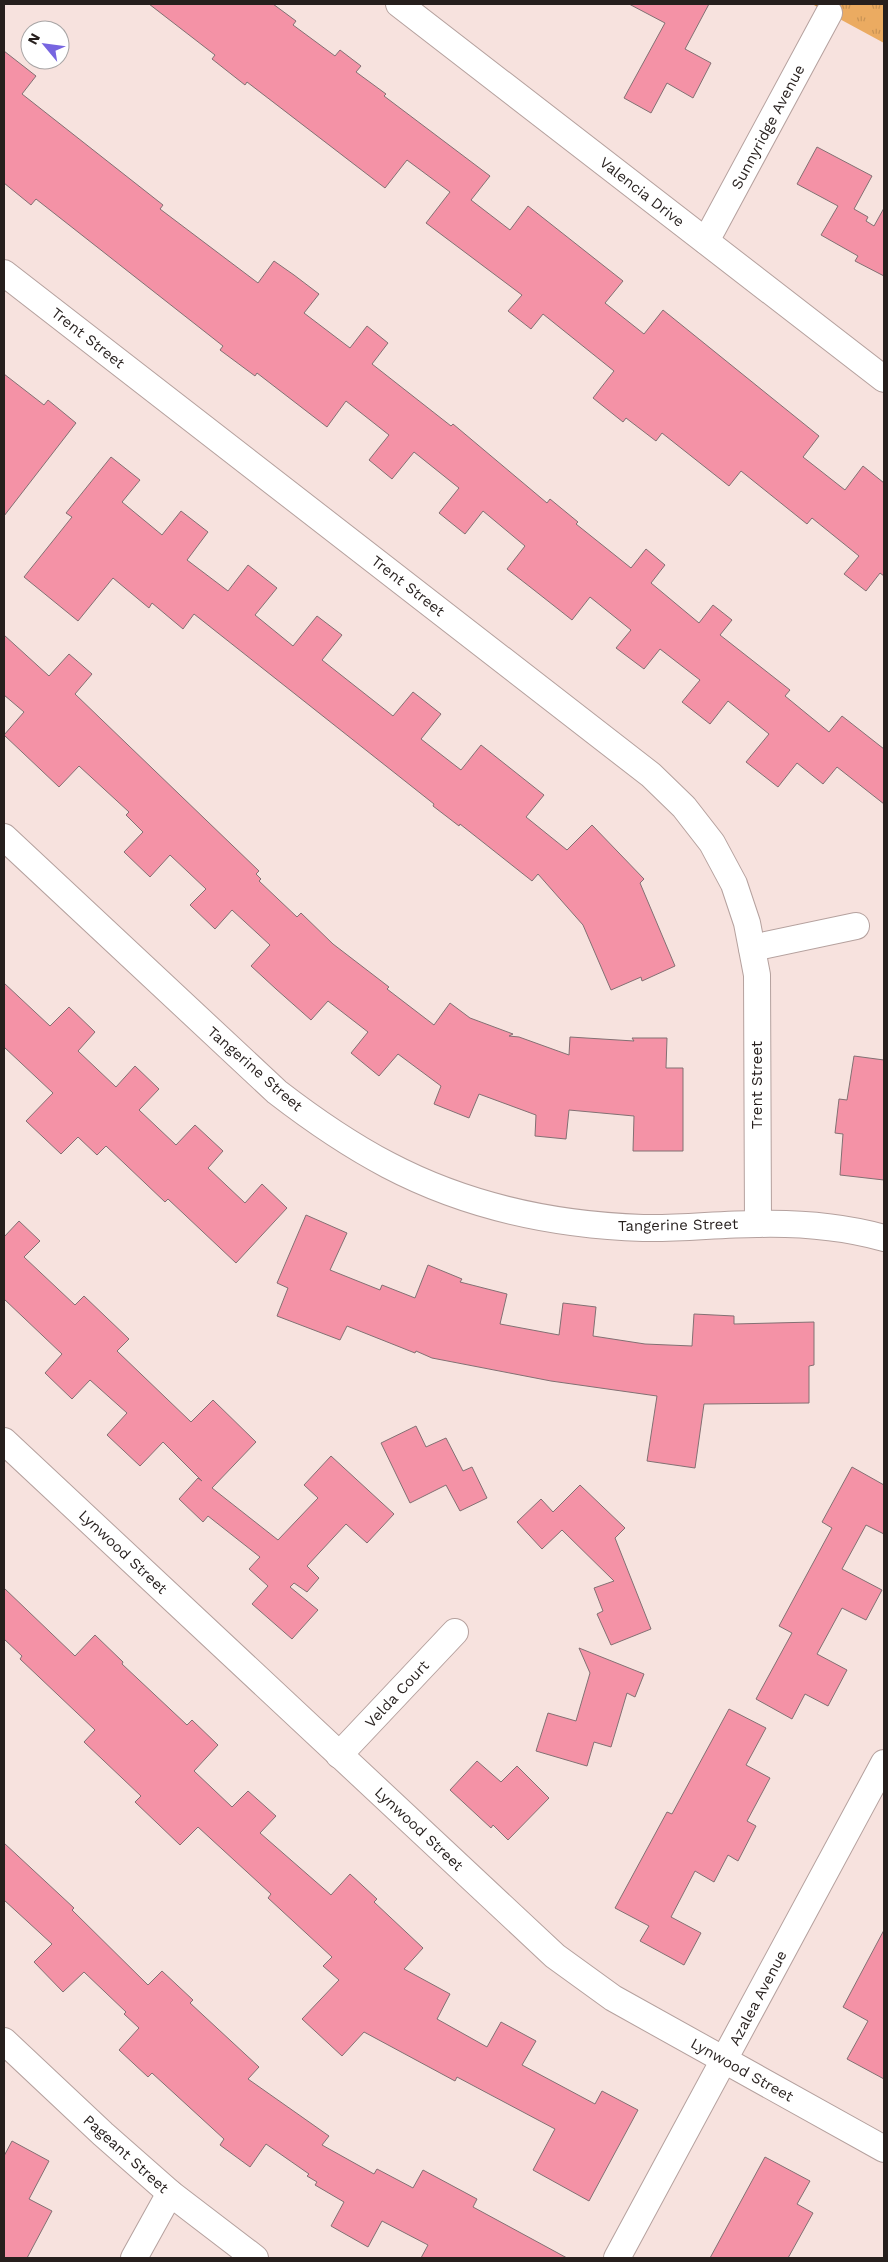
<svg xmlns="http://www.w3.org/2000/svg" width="888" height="2262" font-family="'Work Sans',sans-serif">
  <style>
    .grass { fill: url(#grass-tufts) }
    .building { fill: #f492a6; stroke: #837073 }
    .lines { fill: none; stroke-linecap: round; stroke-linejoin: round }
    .minor-casing { stroke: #b5a19e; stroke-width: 28 }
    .minor { stroke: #fff; stroke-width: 26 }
    .labels { text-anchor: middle; stroke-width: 4.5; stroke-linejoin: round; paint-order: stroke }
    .street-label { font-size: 15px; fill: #261f1d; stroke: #fff }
  </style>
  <defs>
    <pattern id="grass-tufts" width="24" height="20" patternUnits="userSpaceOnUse" patternTransform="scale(1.25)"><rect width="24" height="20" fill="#ebab61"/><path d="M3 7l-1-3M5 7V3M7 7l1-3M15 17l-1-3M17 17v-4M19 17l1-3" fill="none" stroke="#c99354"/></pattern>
  </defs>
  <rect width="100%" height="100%" fill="#f7e2de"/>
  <!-- grass -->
  <path class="grass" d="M 812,4 L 884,4 L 884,43 Z"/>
  <!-- building -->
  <g class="building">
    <path d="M 149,4 L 273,4 L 296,21 L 293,25 L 335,56 L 340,50 L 361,66 L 356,72 L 386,94 L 384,96 L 490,176 L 471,200 L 510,230 L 528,206 L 623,281 L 605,303 L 644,334 L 663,310 L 819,436 L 803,457 L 845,490 L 863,466 L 884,483 L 884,576 L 880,573 L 866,591 L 844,574 L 859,556 L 812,518 L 807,524 L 741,471 L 729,486 L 662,433 L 656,441 L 626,418 L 623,422 L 593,398 L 614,371 L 543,314 L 531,329 L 508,311 L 522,295 L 426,223 L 450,192 L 407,160 L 385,188 L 247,82 L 245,85 L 212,59 L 215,55 Z"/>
    <path d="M 629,4 L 709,4 L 685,49 L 711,63 L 693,98 L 667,83 L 651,113 L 624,98 L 665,23 Z"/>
    <path d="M 4,51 L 36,76 L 22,94 L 163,205 L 160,209 L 258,283 L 274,261 L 294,275 L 319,294 L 304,313 L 350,348 L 367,326 L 388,343 L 372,364 L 451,426 L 453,424 L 547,503 L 550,499 L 578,522 L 576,524 L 631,568 L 646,549 L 665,565 L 651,583 L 699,623 L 713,605 L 732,620 L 720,635 L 790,690 L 785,696 L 829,732 L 842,716 L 884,749 L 884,804 L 837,767 L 823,784 L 797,763 L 778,787 L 746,762 L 769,734 L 728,701 L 710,724 L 682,702 L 700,680 L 660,649 L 644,669 L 616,648 L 631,630 L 590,597 L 572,620 L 534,590 L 507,569 L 525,546 L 483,511 L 465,534 L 439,513 L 459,488 L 414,452 L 392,479 L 369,460 L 389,435 L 346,401 L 327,427 L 257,373 L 255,376 L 220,350 L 223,346 L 36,199 L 31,205 L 4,183 Z"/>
    <path d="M 817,147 L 872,176 L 854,209 L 868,217 L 866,221 L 874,226 L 884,208 L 884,276 L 855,261 L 858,256 L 821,235 L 838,206 L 797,184 Z"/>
    <path d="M 4,374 L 44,405 L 48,400 L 76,423 L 4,516 Z"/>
    <path d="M 111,457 L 140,480 L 122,502 L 162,535 L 181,511 L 208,532 L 187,560 L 228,591 L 248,565 L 277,588 L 255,615 L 293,646 L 317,616 L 342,635 L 322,660 L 393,716 L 413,692 L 441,714 L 421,739 L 461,770 L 481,745 L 544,795 L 526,817 L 567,850 L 592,825 L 644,879 L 640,883 L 675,966 L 642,981 L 641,977 L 611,990 L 583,925 L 538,874 L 532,881 L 460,824 L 459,826 L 433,806 L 434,804 L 194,614 L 183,629 L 152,603 L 149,608 L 113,578 L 78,621 L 24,577 L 72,517 L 66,513 Z"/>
    <path d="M 4,635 L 49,676 L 69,654 L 92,674 L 75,694 L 259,871 L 256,874 L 261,879 L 259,881 L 297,917 L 301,913 L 333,944 L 389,987 L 387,989 L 434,1025 L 450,1003 L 470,1018 L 513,1034 L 509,1036 L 519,1037 L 569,1055 L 570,1037 L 634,1041 L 632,1038 L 667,1038 L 666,1068 L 683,1068 L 683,1151 L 633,1151 L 634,1116 L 569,1110 L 566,1139 L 535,1136 L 536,1115 L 479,1094 L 469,1118 L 434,1104 L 441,1086 L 398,1054 L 379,1076 L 351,1053 L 368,1032 L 328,1001 L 311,1020 L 276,989 L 251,966 L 270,945 L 232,910 L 215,929 L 190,905 L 206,889 L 170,855 L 150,877 L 124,852 L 143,832 L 126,815 L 129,812 L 79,766 L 59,787 L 4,735 L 24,712 L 4,695 Z"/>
    <path d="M 4,983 L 50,1026 L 69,1007 L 95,1032 L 78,1051 L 116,1087 L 135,1066 L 159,1089 L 139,1110 L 176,1145 L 195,1125 L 223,1151 L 208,1168 L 245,1203 L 262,1184 L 287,1208 L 236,1263 L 168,1199 L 165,1202 L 106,1146 L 97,1155 L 78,1137 L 61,1154 L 26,1121 L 53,1093 L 4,1047 Z"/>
    <path d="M 854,1056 L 884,1060 L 884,1180 L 840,1175 L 843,1134 L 835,1133 L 839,1099 L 847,1100 Z"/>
    <path d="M 306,1215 L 347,1233 L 330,1270 L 380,1290 L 382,1285 L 415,1298 L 428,1265 L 462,1279 L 460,1282 L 507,1294 L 500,1324 L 559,1335 L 563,1303 L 596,1307 L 593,1336 L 645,1344 L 692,1346 L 694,1314 L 734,1316 L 734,1324 L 814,1322 L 814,1365 L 809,1366 L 809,1403 L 704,1404 L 695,1468 L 647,1461 L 657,1396 L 551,1381 L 432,1358 L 416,1351 L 415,1353 L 347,1326 L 340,1340 L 277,1316 L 288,1288 L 277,1283 Z"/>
    <path d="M 19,1221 L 40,1241 L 24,1257 L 75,1305 L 84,1296 L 129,1339 L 117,1351 L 191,1422 L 213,1400 L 256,1442 L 212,1488 L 278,1540 L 318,1498 L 304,1485 L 331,1456 L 394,1514 L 367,1543 L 346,1524 L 307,1566 L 319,1578 L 307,1592 L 294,1583 L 290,1587 L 318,1610 L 292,1639 L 252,1604 L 268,1586 L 249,1569 L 260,1557 L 208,1516 L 203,1522 L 179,1499 L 198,1478 L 202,1481 L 163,1442 L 140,1466 L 107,1435 L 127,1413 L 90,1380 L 72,1399 L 45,1373 L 62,1354 L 4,1299 L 4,1237 Z"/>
    <path d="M 416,1426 L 426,1447 L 446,1438 L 463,1471 L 472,1467 L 487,1498 L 460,1511 L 446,1485 L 410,1503 L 381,1443 Z"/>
    <path d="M 852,1467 L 884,1485 L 884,1534 L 866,1525 L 842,1569 L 882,1590 L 866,1620 L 842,1608 L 817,1654 L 847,1670 L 828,1706 L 805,1694 L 792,1719 L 756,1699 L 792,1633 L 779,1626 L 832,1528 L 822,1522 Z"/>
    <path d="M 580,1485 L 625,1528 L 615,1538 L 651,1629 L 611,1645 L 597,1614 L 603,1611 L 594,1588 L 614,1581 L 562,1530 L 542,1549 L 517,1522 L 541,1499 L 553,1512 Z"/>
    <path d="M 4,1588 L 75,1656 L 95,1635 L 123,1662 L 122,1664 L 187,1725 L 192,1720 L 218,1745 L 194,1771 L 232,1807 L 248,1791 L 276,1816 L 260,1833 L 331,1895 L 350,1874 L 377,1899 L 374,1902 L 423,1948 L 404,1969 L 450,1994 L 437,2019 L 487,2047 L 501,2022 L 536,2041 L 522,2065 L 595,2104 L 602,2091 L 638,2110 L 589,2201 L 533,2170 L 555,2129 L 457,2077 L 455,2081 L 364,2032 L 342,2056 L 302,2019 L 339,1980 L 323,1966 L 332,1957 L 268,1898 L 271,1894 L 198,1827 L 180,1845 L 135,1802 L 141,1796 L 84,1742 L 95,1730 L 20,1659 L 22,1656 L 4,1639 Z"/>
    <path d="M 579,1648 L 644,1674 L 635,1697 L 627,1693 L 611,1747 L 594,1742 L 587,1766 L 536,1751 L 548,1713 L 576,1721 L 590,1673 Z"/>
    <path d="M 729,1709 L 766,1728 L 746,1765 L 770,1778 L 747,1821 L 756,1826 L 738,1861 L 728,1855 L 714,1882 L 695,1871 L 671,1917 L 701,1933 L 684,1965 L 640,1941 L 649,1926 L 615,1908 L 667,1812 L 672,1814 Z"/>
    <path d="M 477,1761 L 501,1782 L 517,1766 L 549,1798 L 508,1840 L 493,1825 L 491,1828 L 450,1790 Z"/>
    <path d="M 4,1843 L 74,1908 L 72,1910 L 148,1985 L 162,1971 L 193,2000 L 190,2003 L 259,2067 L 248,2079 L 329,2136 L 322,2145 L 374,2174 L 377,2169 L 413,2188 L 423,2170 L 477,2199 L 473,2207 L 567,2258 L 421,2258 L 428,2245 L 382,2221 L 368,2247 L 331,2226 L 344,2202 L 315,2185 L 317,2182 L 307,2176 L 309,2174 L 266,2144 L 250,2167 L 220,2145 L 224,2139 L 152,2073 L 148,2077 L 119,2050 L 139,2028 L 124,2014 L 126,2012 L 84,1972 L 63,1992 L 34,1962 L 52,1944 L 4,1900 Z"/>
    <path d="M 884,1930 L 884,2079 L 847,2059 L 868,2021 L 843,2007 Z"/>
    <path d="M 12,2141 L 49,2161 L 29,2199 L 52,2211 L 27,2258 L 4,2258 L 4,2156 Z"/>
    <path d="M 765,2157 L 810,2181 L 797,2204 L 813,2213 L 788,2258 L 710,2258 Z"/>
  </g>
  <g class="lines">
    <defs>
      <g id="minor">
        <path d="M 399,4 L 884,379"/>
        <path d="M 706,241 L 829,13"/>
        <path d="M 4,273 L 651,775 L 684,807 L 712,843 L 734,884 L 747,923 L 757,975 L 758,1224"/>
        <path d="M 4,837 L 277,1092 C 312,1119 348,1144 388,1165 C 466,1206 555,1225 643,1228 C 681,1229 719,1224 757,1224 C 798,1223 844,1227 884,1238"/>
        <path d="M 752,948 L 856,926"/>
        <path d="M 4,1441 L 555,1956 L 613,1998 L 884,2149"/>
        <path d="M 339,1755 L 455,1632"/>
        <path d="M 4,2041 L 103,2134 L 170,2193 L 255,2258"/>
        <path d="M 134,2258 L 170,2193"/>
        <path d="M 617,2258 L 884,1763"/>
      </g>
    </defs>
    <!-- minor casing -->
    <use href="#minor" class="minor-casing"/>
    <!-- minor -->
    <use href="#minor" class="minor"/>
  </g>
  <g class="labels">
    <!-- street labels -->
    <g class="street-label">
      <text transform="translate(768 127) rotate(-62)" y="5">Sunnyridge Avenue</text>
      <text transform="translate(642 192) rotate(38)" y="5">Valencia Drive</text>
      <text transform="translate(88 338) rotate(38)" y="5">Trent Street</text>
      <text transform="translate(408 586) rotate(38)" y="5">Trent Street</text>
      <text transform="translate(255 1069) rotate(41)" y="5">Tangerine Street</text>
      <text transform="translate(757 1085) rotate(-90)" y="5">Trent Street</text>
      <text transform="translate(678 1225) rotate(-1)" y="5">Tangerine Street</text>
      <text transform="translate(123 1552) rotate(43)" y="5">Lynwood Street</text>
      <text transform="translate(397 1694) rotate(-47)" y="5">Velda Court</text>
      <text transform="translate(419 1829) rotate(43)" y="5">Lynwood Street</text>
      <text transform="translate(758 1998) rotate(-62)" y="5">Azalea Avenue</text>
      <text transform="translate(742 2070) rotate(29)" y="5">Lynwood Street</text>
      <text transform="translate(126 2154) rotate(42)" y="5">Pageant Street</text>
    </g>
  </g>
  <!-- border -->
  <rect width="888" height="2262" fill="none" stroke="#261f1d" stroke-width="10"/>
  <!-- north arrow -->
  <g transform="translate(45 45) rotate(299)"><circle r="24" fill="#ffffff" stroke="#a8a5a5"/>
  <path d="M0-4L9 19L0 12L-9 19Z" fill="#7765e0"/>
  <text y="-8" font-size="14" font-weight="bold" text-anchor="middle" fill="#261f1d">N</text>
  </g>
</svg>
